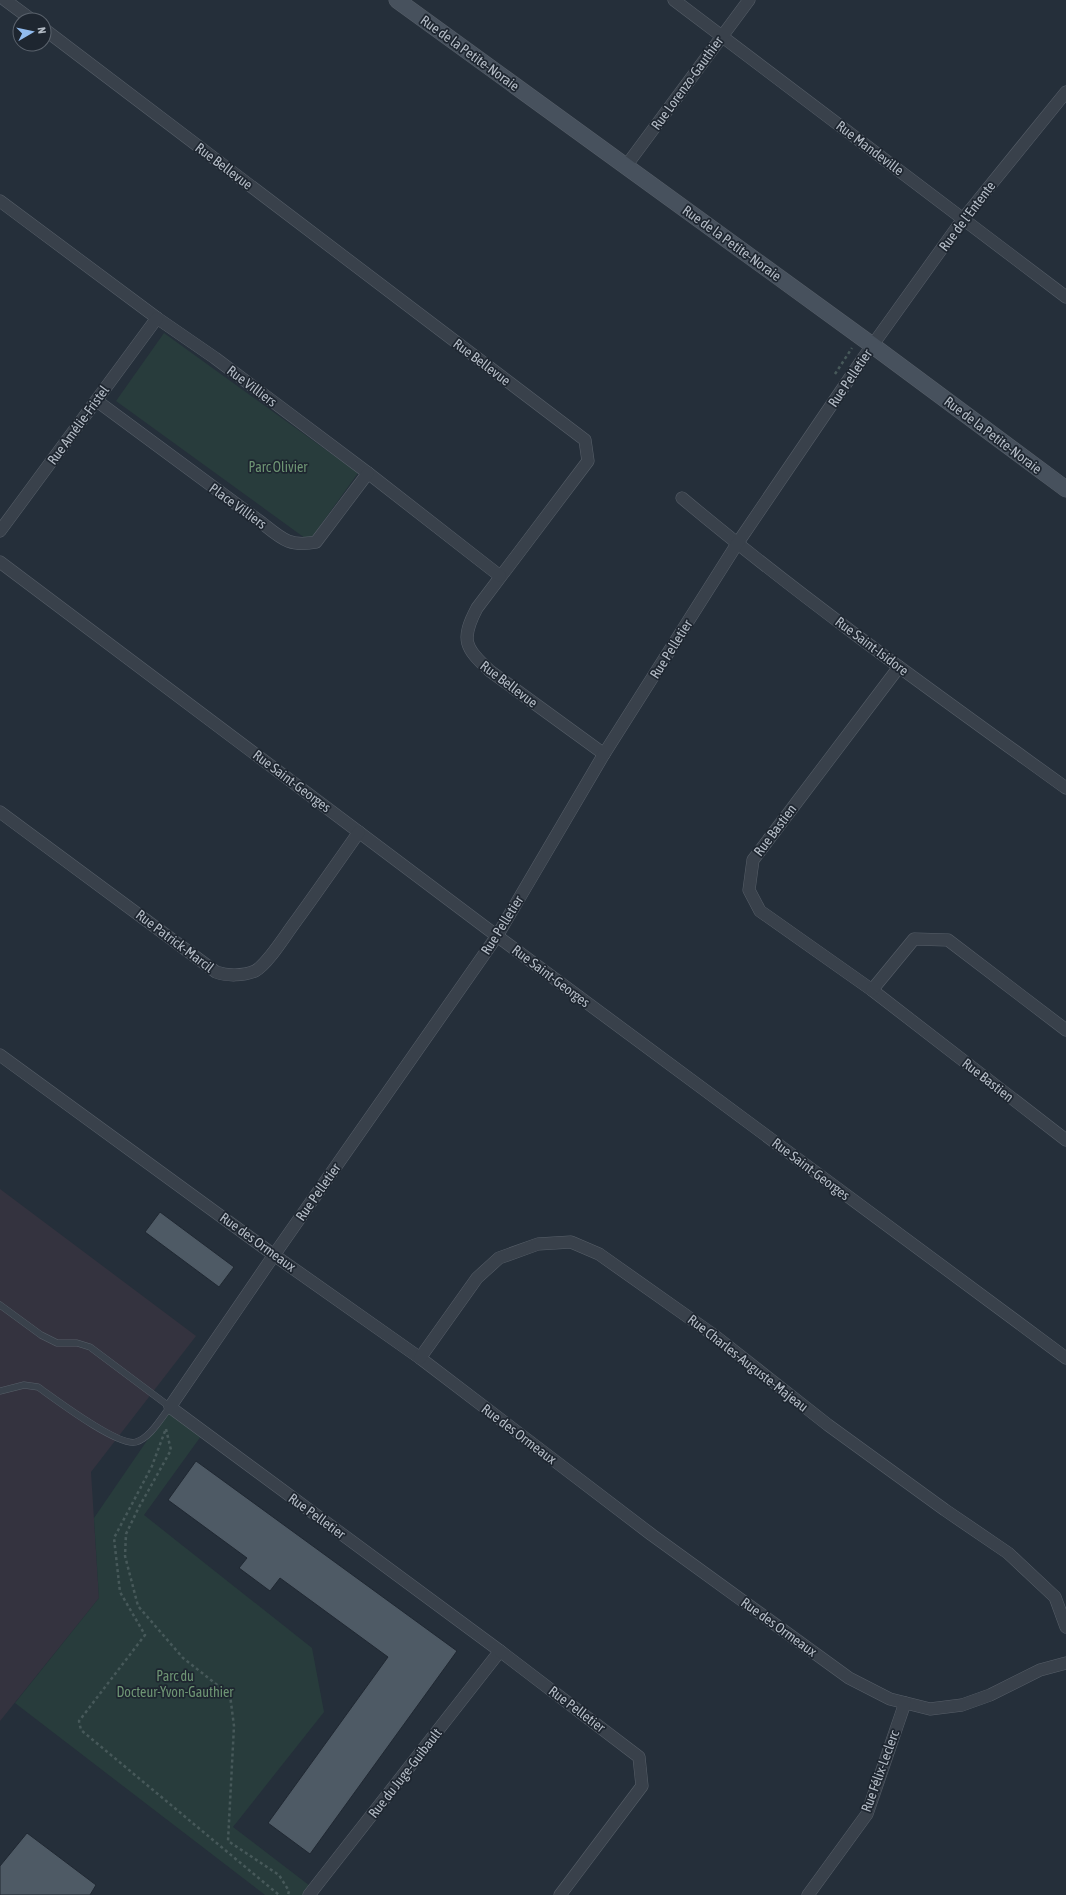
<svg xmlns="http://www.w3.org/2000/svg" width="1066" height="1895" font-family="'Asap Condensed',sans-serif">
  <style>
    .medical { fill: #34333f }
    .green { fill: #283c3c }
    .building { fill: #4e5a65; stroke: #202832 }
    .lines { fill: none; stroke-linecap: round; stroke-linejoin: round }
    .lane-casing { stroke: #575f69; stroke-width: 7 }
    .street-casing { stroke: #575f69; stroke-width: 13 }
    .secondary-casing { stroke: #575f69; stroke-width: 17 }
    .path { stroke: #47595a; stroke-width: 2.5; stroke-dasharray: 3 3; stroke-linecap: butt }
    .lane { stroke: #39414b; stroke-width: 6 }
    .street { stroke: #39414b; stroke-width: 12 }
    .secondary { stroke: #47515d; stroke-width: 16 }
    .labels { text-anchor: middle; stroke-width: 3.5; stroke-linejoin: round; paint-order: stroke }
    .street-label { font-size: 14px; fill: #b4bcc6; stroke: #1e2630 }
    .park-label { font-size: 14px; fill: #6e9574; stroke: #1e2630 }
  </style>
  <rect width="100%" height="100%" fill="#252f3a"/>
  <!-- medical -->
  <path class="medical" d="M 0,1189 L 196,1336 L 91,1472 L 99,1598 L 0,1721 Z"/>
  <!-- green -->
  <g class="green">
    <path d="M 164,333 L 358,473 L 309,541 L 116,401 Z"/>
    <path d="M 170,1407 L 204,1432 L 144,1515 L 312,1648 L 324,1712 L 233,1827 L 314,1889 L 309,1895 L 265,1895 L 15,1703 L 99,1598 L 94,1518 Z"/>
  </g>
  <!-- building -->
  <g class="building">
    <path d="M 160,1212 L 234,1267 L 219,1287 L 145,1232 Z"/>
    <path d="M 196,1461 L 457,1651 L 310,1854 L 268,1823 L 388,1657 L 280,1578 L 270,1591 L 239,1568 L 247,1558 L 168,1500 Z"/>
    <path d="M 27,1833 L 96,1885 L 90,1895 L 0,1895 L 0,1866 Z"/>
  </g>
  <g class="lines">
    <defs>
      <path id="lane" d="M 0,1305 L 41,1335 L 57,1343 L 77,1343 L 90,1347 L 170,1407 C 161,1418 150,1438 136,1442 C 118,1447 55,1399 38,1387 L 24,1385 L 0,1391"/>
      <g id="street">
        <path d="M 5,0 L 32,20"/>
        <path d="M 674,0 L 1066,297"/>
        <path d="M 44,29 L 585,440 L 588,461 L 477,608 C 460,640 465,648 490,671 L 604,754"/>
        <path d="M 626,166 L 749,0"/>
        <path d="M 0,201 L 157,318 L 215,358 L 368,473 L 500,576"/>
        <path d="M 97,401 L 262,523 C 282,539 289,547 316,542 L 368,473"/>
        <path d="M 682,498 C 805,601 936,694 1066,788"/>
        <path d="M 0,531 L 157,318"/>
        <path d="M 0,562 L 497,936 L 1066,1358"/>
        <path d="M 899,667 L 753,860 L 749,890 L 760,911 L 872,990 L 1066,1140"/>
        <path d="M 0,812 L 216,972 C 227,976 243,976 255,971 C 268,964 286,934 296,921 C 317,892 338,862 359,832"/>
        <path d="M 872,990 L 914,939 L 948,940 L 1066,1030"/>
        <path d="M 0,1055 L 274,1255 L 420,1358 L 652,1535 L 849,1678 L 890,1699 L 930,1709 L 962,1705 L 990,1695 L 1040,1670 L 1066,1663"/>
        <path d="M 420,1358 L 477,1278 L 499,1258 L 538,1244 L 571,1242 L 599,1254 L 715,1336 L 828,1425 L 945,1510 L 1008,1553 L 1055,1597 L 1066,1627"/>
        <path d="M 309,1895 L 500,1651"/>
        <path d="M 560,1895 L 642,1786 L 639,1757 L 500,1651 L 170,1407 L 274,1255 L 497,936 L 604,754 L 737,544 L 864,357 L 963,219 L 1066,92"/>
        <path d="M 808,1895 L 867,1814 L 905,1703"/>
      </g>
      <path id="secondary" d="M 397,0 L 872,345 L 1066,489"/>
    </defs>
    <!-- lane casing -->
    <use href="#lane" class="lane-casing"/>
    <!-- street casing -->
    <use href="#street" class="street-casing"/>
    <!-- secondary casing -->
    <use href="#secondary" class="secondary-casing"/>
    <!-- path -->
    <g class="path">
      <path d="M 835,374 L 852,348"/>
      <path d="M 166,1429 L 171,1450 L 138,1509 L 126,1534 L 125,1556 L 138,1606 L 183,1658 L 230,1695 L 234,1726 L 228,1841 L 279,1875 L 289,1891 L 288,1895"/>
      <path d="M 165,1431 L 152,1466 L 114,1538 L 120,1592 L 145,1635 L 79,1721 L 81,1730 L 279,1895"/>
    </g>
    <!-- lane -->
    <use href="#lane" class="lane"/>
    <!-- street -->
    <use href="#street" class="street"/>
    <!-- secondary -->
    <use href="#secondary" class="secondary"/>
  </g>
  <g class="labels">
    <!-- street labels -->
    <g class="street-label">
      <text transform="translate(470 53) rotate(36)" y="5">Rue de la Petite-Noraie</text>
      <text transform="translate(687 83) rotate(-54)" y="5">Rue Lorenzo-Gauthier</text>
      <text transform="translate(870 148) rotate(37)" y="5">Rue Mandeville</text>
      <text transform="translate(224 166) rotate(37)" y="5">Rue Bellevue</text>
      <text transform="translate(967 216) rotate(-53)" y="5">Rue de l'Entente</text>
      <text transform="translate(732 243) rotate(36)" y="5">Rue de la Petite-Noraie</text>
      <text transform="translate(482 362) rotate(37)" y="5">Rue Bellevue</text>
      <text transform="translate(850 378) rotate(-56)" y="5">Rue Pelletier</text>
      <text transform="translate(252 386) rotate(37)" y="5">Rue Villiers</text>
      <text transform="translate(78 425) rotate(-54)" y="5">Rue Amélie-Fristel</text>
      <text transform="translate(993 435) rotate(37)" y="5">Rue de la Petite-Noraie</text>
      <text transform="translate(238 506) rotate(36)" y="5">Place Villiers</text>
      <text transform="translate(872 646) rotate(37)" y="5">Rue Saint-Isidore</text>
      <text transform="translate(671 649) rotate(-58)" y="5">Rue Pelletier</text>
      <text transform="translate(509 684) rotate(37)" y="5">Rue Bellevue</text>
      <text transform="translate(292 781) rotate(37)" y="5">Rue Saint-Georges</text>
      <text transform="translate(775 830) rotate(-53)" y="5">Rue Bastien</text>
      <text transform="translate(502 925) rotate(-58)" y="5">Rue Pelletier</text>
      <text transform="translate(175 941) rotate(37)" y="5">Rue Patrick-Marcil</text>
      <text transform="translate(551 976) rotate(37)" y="5">Rue Saint-Georges</text>
      <text transform="translate(988 1080) rotate(38)" y="5">Rue Bastien</text>
      <text transform="translate(811 1169) rotate(37)" y="5">Rue Saint-Georges</text>
      <text transform="translate(318 1192) rotate(-55)" y="5">Rue Pelletier</text>
      <text transform="translate(258 1242) rotate(36)" y="5">Rue des Ormeaux</text>
      <text transform="translate(748 1363) rotate(38)" y="5">Rue Charles-Auguste-Majeau</text>
      <text transform="translate(519 1434) rotate(37)" y="5">Rue des Ormeaux</text>
      <text transform="translate(317 1516) rotate(36)" y="5">Rue Pelletier</text>
      <text transform="translate(779 1627) rotate(36)" y="5">Rue des Ormeaux</text>
      <text transform="translate(577 1709) rotate(37)" y="5">Rue Pelletier</text>
      <text transform="translate(880 1771) rotate(-70)" y="5">Rue Félix-Leclerc</text>
      <text transform="translate(405 1773) rotate(-52)" y="5">Rue du Juge-Guibault</text>
    </g>
    <!-- park labels -->
    <g class="park-label">
      <text x="278" y="472">Parc Olivier</text>
      <text x="175" y="1681">Parc du<tspan x="175" dy="16">Docteur-Yvon-Gauthier</tspan></text>
    </g>
  </g>
  <!-- north arrow -->
  <g transform="translate(32 32) rotate(81)"><circle r="19" fill="#1e2630" stroke="#5a626c"/>
  <path d="M0-3L7 15L0 10L-7 15Z" fill="#91bbee"/>
  <text y="-6" font-size="11" font-weight="bold" text-anchor="middle" fill="#b4bcc6">N</text>
  </g>
</svg>
